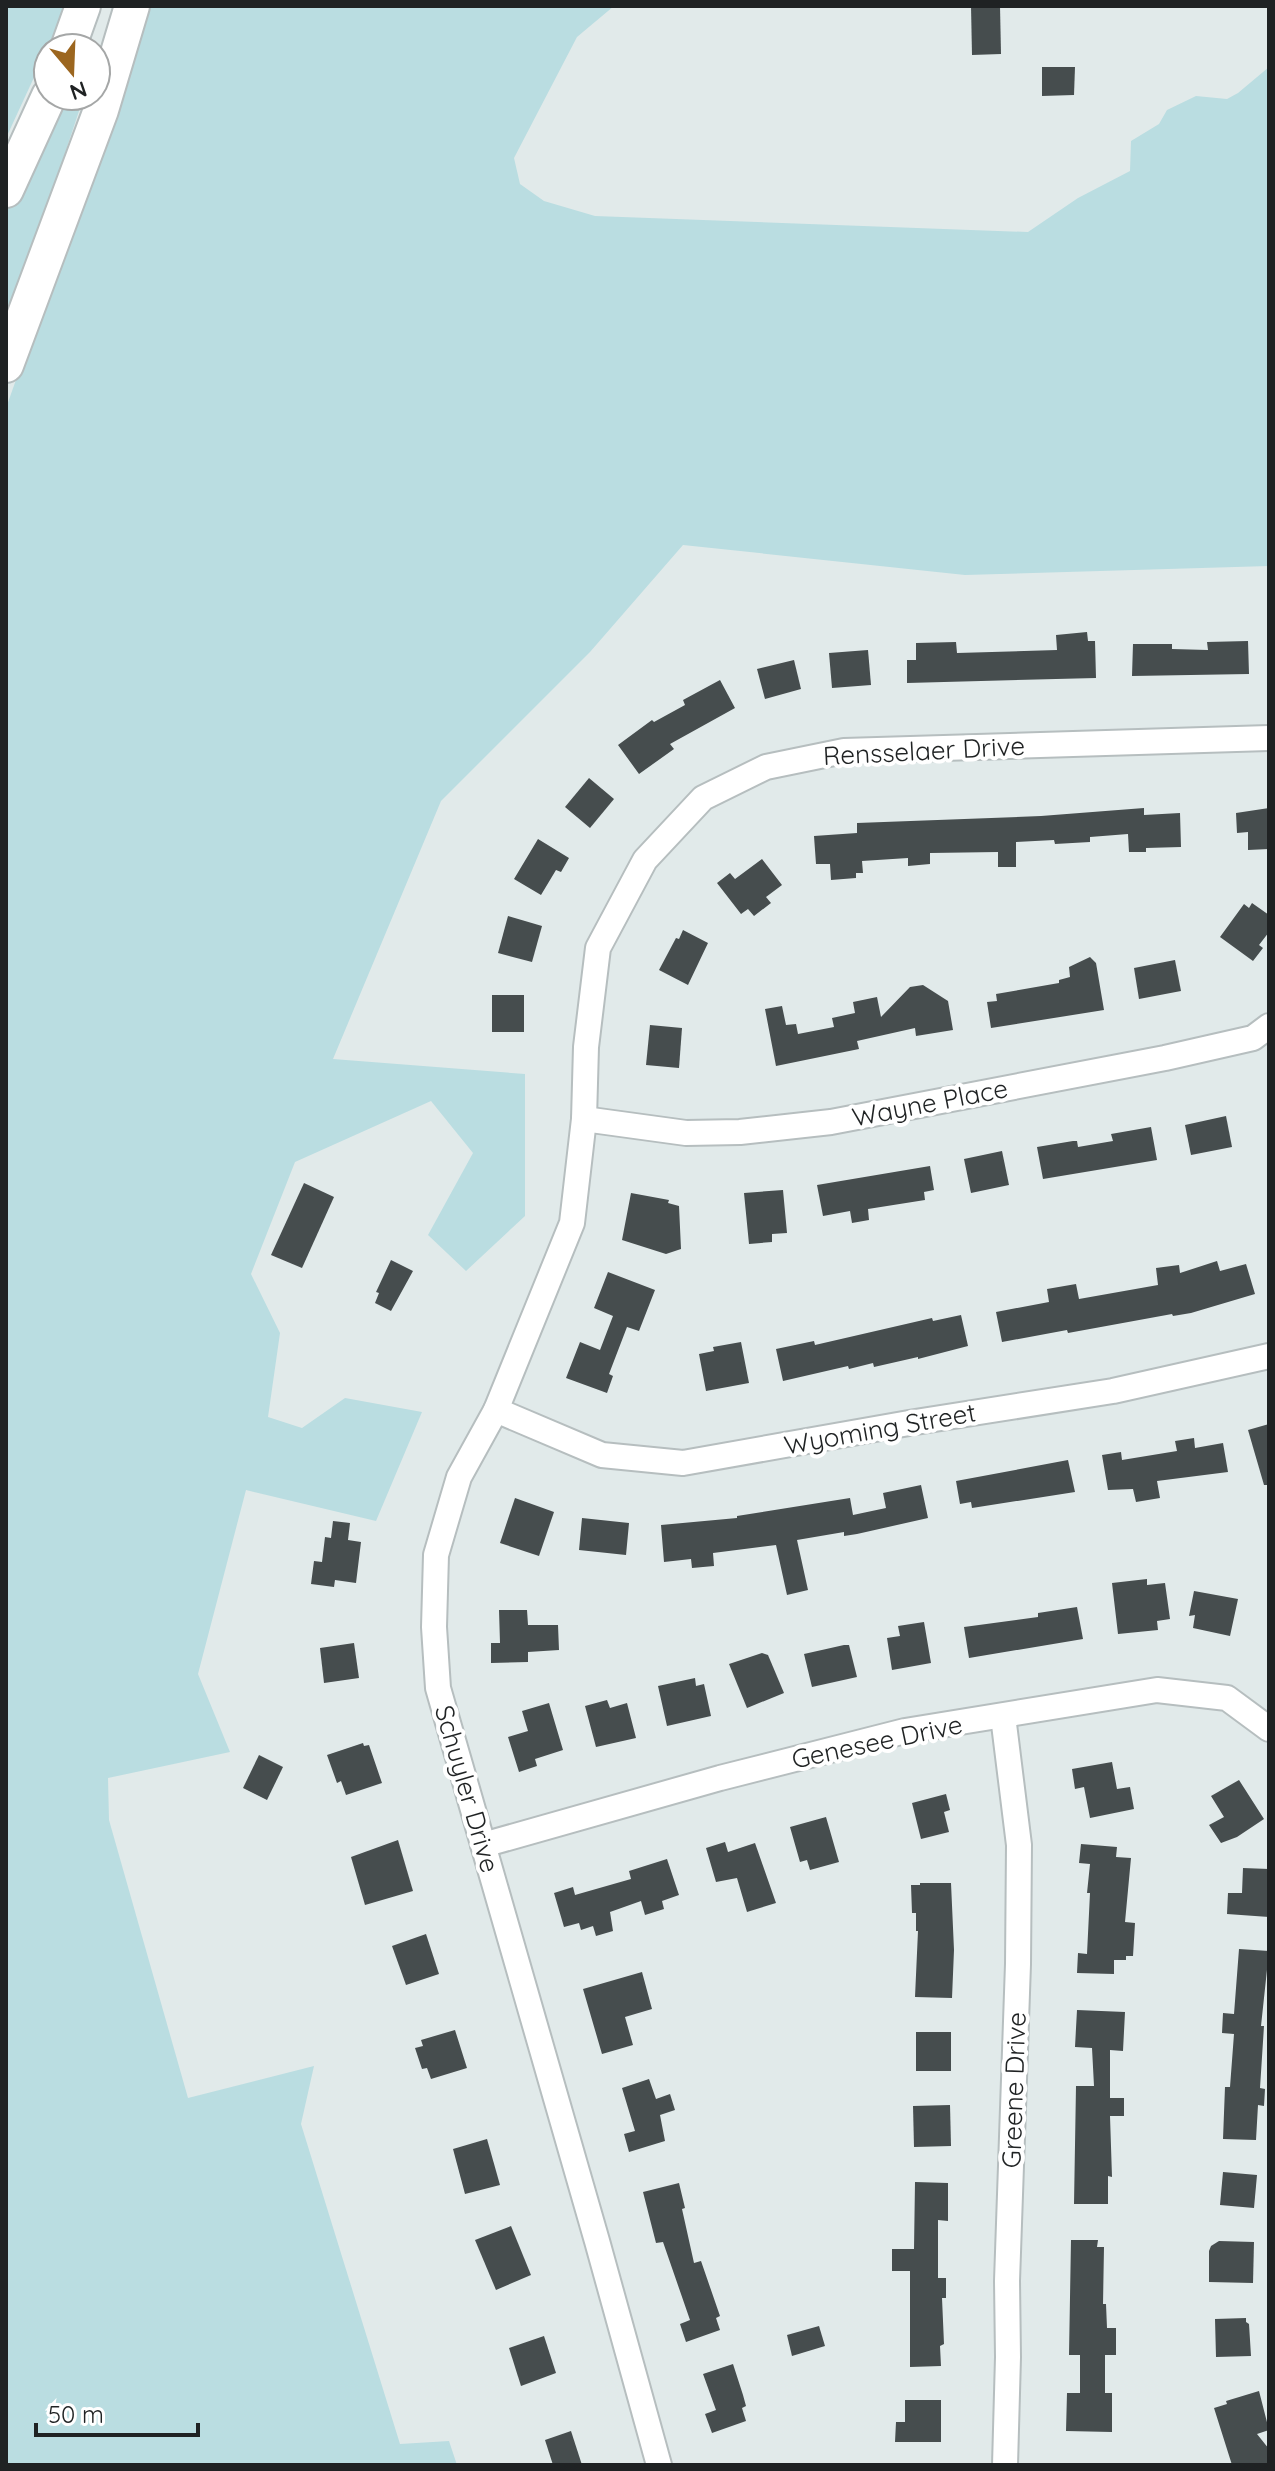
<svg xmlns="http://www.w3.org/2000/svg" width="1275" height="2471" font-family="Quicksand,sans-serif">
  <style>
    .green { fill: #badde1 }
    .building { fill: #464d4e }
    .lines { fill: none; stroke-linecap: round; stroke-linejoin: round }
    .minor-casing { stroke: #b6bebf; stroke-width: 28 }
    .highway-casing { stroke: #b6bebf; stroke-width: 38 }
    .minor { stroke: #fff; stroke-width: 24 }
    .highway { stroke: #fff; stroke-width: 34 }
    .labels { text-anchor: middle; stroke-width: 8; stroke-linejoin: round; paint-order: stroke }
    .street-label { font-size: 26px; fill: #1f2223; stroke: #fff }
  </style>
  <rect width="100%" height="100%" fill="#e1eaea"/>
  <!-- green -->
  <g class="green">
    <path d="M 6,6 L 67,6 L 6,138 Z"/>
    <path d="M 143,6 L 614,6 L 577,37 L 514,158 L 520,184 L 544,201 L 595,216 L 1028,232 L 1078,198 L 1130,171 L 1131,141 L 1159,124 L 1167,110 L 1196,96 L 1227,99 L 1238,93 L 1269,67 L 1269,566 L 965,575 L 683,545 L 590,652 L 441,801 L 333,1059 L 525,1074 L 525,1216 L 466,1271 L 428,1235 L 473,1153 L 431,1101 L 295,1162 L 251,1274 L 280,1333 L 268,1417 L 302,1428 L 345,1398 L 422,1412 L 376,1521 L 246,1490 L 198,1674 L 230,1752 L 108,1778 L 109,1820 L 188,2098 L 314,2066 L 301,2124 L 400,2444 L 449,2441 L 457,2465 L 6,2465 L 6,408 L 93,163 Z"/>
    <path d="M 56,96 L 84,96 L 6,331 L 6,211 Z"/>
  </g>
  <!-- building -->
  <g class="building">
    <path d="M 971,6 L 1000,6 L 1001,54 L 972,55 Z"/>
    <path d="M 1042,67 L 1075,67 L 1074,95 L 1042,96 Z"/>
    <path d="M 1087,632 L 1088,641 L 1095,641 L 1096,678 L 907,683 L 907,660 L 916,660 L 916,643 L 956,642 L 957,653 L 1057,650 L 1056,635 Z"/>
    <path d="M 1248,641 L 1249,674 L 1132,676 L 1133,644 L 1172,644 L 1172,649 L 1208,650 L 1207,642 Z"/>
    <path d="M 868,650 L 871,685 L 832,688 L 829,653 Z"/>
    <path d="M 794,660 L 801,689 L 765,699 L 757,669 Z"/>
    <path d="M 720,680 L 735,708 L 670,744 L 674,749 L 639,774 L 618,745 L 652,720 L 654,722 L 685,705 L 683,700 Z"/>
    <path d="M 589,778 L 614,799 L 590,828 L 565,807 Z"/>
    <path d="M 1144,808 L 1144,815 L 1180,813 L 1181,847 L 1146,848 L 1146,852 L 1129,852 L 1128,834 L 1090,837 L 1090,842 L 1055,844 L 1054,840 L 1016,842 L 1016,867 L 998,867 L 998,852 L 930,853 L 930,864 L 908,866 L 908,858 L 862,861 L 863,873 L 856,873 L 856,878 L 831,880 L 830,864 L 816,864 L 814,836 L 857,833 L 857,823 L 1041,816 Z"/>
    <path d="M 1269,808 L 1269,849 L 1248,850 L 1248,832 L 1237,833 L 1236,813 Z"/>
    <path d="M 538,839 L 569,858 L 561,872 L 556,870 L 541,895 L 514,879 Z"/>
    <path d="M 762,859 L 782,885 L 766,897 L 771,903 L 754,916 L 748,909 L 741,914 L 717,883 L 730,873 L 735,879 Z"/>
    <path d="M 1252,903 L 1269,915 L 1269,932 L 1259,945 L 1263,948 L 1253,961 L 1220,937 L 1244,904 L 1249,908 Z"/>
    <path d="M 508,916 L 542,926 L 532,962 L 498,953 Z"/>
    <path d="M 683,930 L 708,943 L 688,985 L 659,970 L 676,938 L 679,939 Z"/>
    <path d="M 1090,957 L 1096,963 L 1104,1010 L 991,1028 L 987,1002 L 997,1001 L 996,994 L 1059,983 L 1059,980 L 1070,977 L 1069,967 Z"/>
    <path d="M 1175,960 L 1181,991 L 1139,999 L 1134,968 Z"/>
    <path d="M 923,985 L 948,1001 L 953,1030 L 916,1036 L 915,1028 L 857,1041 L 859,1049 L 776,1066 L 765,1009 L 782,1006 L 786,1025 L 796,1024 L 798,1034 L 834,1027 L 832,1018 L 855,1013 L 853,1002 L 877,997 L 881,1017 L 910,987 Z"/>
    <rect x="492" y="995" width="32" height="37"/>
    <path d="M 650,1025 L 682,1028 L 679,1068 L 646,1065 Z"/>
    <path d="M 1226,1116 L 1232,1147 L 1191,1155 L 1185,1125 Z"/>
    <path d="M 1151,1127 L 1157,1160 L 1043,1179 L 1037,1147 L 1073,1141 L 1077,1141 L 1078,1147 L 1113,1141 L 1111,1134 Z"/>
    <path d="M 1002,1151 L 1009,1185 L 971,1193 L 964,1159 Z"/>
    <path d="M 930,1166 L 934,1190 L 924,1192 L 925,1200 L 868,1209 L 869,1220 L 852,1223 L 850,1211 L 823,1216 L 817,1185 Z"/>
    <path d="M 304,1183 L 334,1197 L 302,1268 L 271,1255 Z"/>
    <path d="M 783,1190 L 787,1233 L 772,1234 L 772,1242 L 749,1244 L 744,1193 Z"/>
    <path d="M 631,1193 L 669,1200 L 668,1203 L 679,1206 L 681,1249 L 666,1254 L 622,1240 Z"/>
    <path d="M 391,1260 L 413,1271 L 391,1311 L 375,1303 L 379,1293 L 376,1292 Z"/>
    <path d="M 1217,1261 L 1220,1271 L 1246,1264 L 1255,1294 L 1191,1313 L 1173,1316 L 1172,1314 L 1068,1333 L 1067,1330 L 1002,1342 L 996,1312 L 1049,1302 L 1047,1289 L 1076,1284 L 1079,1299 L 1158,1285 L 1156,1268 L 1179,1265 L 1180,1273 Z"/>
    <path d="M 608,1272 L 655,1290 L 639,1331 L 627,1327 L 609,1374 L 613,1376 L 607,1393 L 566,1378 L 580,1342 L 600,1350 L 613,1316 L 594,1308 Z"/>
    <path d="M 961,1315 L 968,1346 L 918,1359 L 918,1357 L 874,1367 L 873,1363 L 849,1369 L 848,1366 L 783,1381 L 776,1349 L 814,1341 L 815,1345 L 932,1318 L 933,1321 Z"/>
    <path d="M 741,1342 L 749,1383 L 706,1391 L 699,1354 L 714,1351 L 713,1347 Z"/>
    <path d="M 1269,1424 L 1269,1485 L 1264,1485 L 1248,1430 Z"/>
    <path d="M 1194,1438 L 1195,1448 L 1223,1443 L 1228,1472 L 1157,1481 L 1160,1498 L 1136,1502 L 1133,1489 L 1108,1490 L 1102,1455 L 1121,1452 L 1122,1460 L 1177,1451 L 1175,1441 Z"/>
    <path d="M 1068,1460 L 1075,1492 L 972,1508 L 971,1502 L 960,1504 L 956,1481 Z"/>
    <path d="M 921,1485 L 928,1518 L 857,1534 L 844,1536 L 844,1532 L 797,1540 L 808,1590 L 787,1595 L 776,1545 L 713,1553 L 714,1566 L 692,1568 L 691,1559 L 664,1562 L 661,1525 L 737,1518 L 737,1516 L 850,1498 L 853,1515 L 886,1508 L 883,1493 Z"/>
    <path d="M 515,1498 L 554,1512 L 539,1556 L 500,1543 Z"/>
    <path d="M 582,1518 L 629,1523 L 626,1555 L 579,1550 Z"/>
    <path d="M 333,1521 L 350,1523 L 348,1540 L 361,1542 L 356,1583 L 335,1580 L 334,1587 L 311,1584 L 314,1561 L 322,1562 L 325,1537 L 331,1538 Z"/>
    <path d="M 1147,1579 L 1147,1585 L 1165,1583 L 1170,1619 L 1157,1621 L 1158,1630 L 1118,1634 L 1112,1583 Z"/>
    <path d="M 1194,1591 L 1238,1599 L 1230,1636 L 1193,1628 L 1195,1615 L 1189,1616 Z"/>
    <path d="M 1077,1607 L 1083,1639 L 969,1658 L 964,1627 L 1038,1617 L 1038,1613 Z"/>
    <path d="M 499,1610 L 527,1610 L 528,1625 L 558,1625 L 559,1650 L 528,1652 L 528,1662 L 491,1663 L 491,1643 L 500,1643 Z"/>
    <path d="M 924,1622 L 931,1663 L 892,1670 L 887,1638 L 900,1636 L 898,1626 Z"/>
    <path d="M 354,1643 L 359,1678 L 324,1683 L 320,1648 Z"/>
    <path d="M 844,1645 L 849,1645 L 857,1677 L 812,1687 L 804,1654 Z"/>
    <path d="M 762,1653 L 768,1655 L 784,1693 L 747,1708 L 729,1664 Z"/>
    <path d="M 695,1678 L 696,1686 L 704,1684 L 711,1716 L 667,1726 L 658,1686 Z"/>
    <path d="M 607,1700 L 610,1708 L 627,1703 L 636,1738 L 596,1747 L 585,1706 Z"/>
    <path d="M 549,1703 L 563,1750 L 535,1759 L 537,1766 L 519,1772 L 508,1737 L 528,1731 L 522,1711 Z"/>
    <path d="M 363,1743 L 364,1746 L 369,1745 L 382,1783 L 346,1795 L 341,1781 L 337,1783 L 327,1755 Z"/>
    <path d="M 259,1755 L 283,1767 L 267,1800 L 243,1788 Z"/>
    <path d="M 1112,1762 L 1117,1789 L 1130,1787 L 1134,1809 L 1090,1818 L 1084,1787 L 1075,1789 L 1072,1769 Z"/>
    <path d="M 1239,1780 L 1264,1819 L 1237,1837 L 1221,1843 L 1209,1825 L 1224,1817 L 1211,1796 Z"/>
    <path d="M 946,1794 L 950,1810 L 944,1812 L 949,1832 L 921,1839 L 912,1803 Z"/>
    <path d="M 826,1817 L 839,1862 L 810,1870 L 807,1860 L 800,1862 L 790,1827 Z"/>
    <path d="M 398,1840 L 413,1891 L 365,1905 L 351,1857 Z"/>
    <path d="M 725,1842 L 728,1852 L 755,1843 L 776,1903 L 747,1912 L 737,1878 L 716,1882 L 706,1848 Z"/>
    <path d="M 1081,1844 L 1117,1847 L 1116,1857 L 1131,1858 L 1125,1922 L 1135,1923 L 1133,1956 L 1126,1956 L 1126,1960 L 1114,1960 L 1114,1974 L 1077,1973 L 1078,1953 L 1087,1954 L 1090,1893 L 1087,1893 L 1090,1864 L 1079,1863 Z"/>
    <path d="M 667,1859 L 679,1895 L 662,1901 L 664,1909 L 645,1915 L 641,1901 L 610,1912 L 613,1931 L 596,1936 L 593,1926 L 581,1930 L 579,1923 L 564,1927 L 554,1893 L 573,1887 L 575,1895 L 631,1879 L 629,1871 Z"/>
    <path d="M 1243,1868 L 1269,1869 L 1269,1917 L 1227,1914 L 1228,1893 L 1242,1893 Z"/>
    <path d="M 920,1883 L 951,1883 L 954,1950 L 952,1998 L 915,1997 L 918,1931 L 916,1931 L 916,1913 L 912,1913 L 911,1885 L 920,1885 Z"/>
    <path d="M 426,1934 L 439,1974 L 406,1985 L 392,1946 Z"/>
    <path d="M 1239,1949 L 1269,1951 L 1261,2026 L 1264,2026 L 1260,2088 L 1265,2089 L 1264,2106 L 1258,2105 L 1256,2140 L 1223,2139 L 1225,2087 L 1230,2087 L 1234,2034 L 1222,2033 L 1223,2013 L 1234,2014 Z"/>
    <path d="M 642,1972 L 652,2009 L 625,2017 L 633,2045 L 602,2054 L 583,1989 Z"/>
    <path d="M 1077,2010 L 1125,2012 L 1123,2051 L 1110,2050 L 1110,2098 L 1124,2098 L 1124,2116 L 1110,2116 L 1112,2177 L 1108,2176 L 1108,2204 L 1074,2204 L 1076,2086 L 1094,2086 L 1092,2048 L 1075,2047 Z"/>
    <path d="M 455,2030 L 467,2068 L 431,2079 L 427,2068 L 422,2069 L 415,2048 L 423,2046 L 421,2040 Z"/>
    <rect x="916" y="2032" width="35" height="39"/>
    <path d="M 649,2079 L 656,2099 L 670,2094 L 675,2110 L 660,2115 L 665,2141 L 629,2152 L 624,2134 L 635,2131 L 622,2088 Z"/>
    <path d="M 950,2105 L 951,2146 L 914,2147 L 913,2106 Z"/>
    <path d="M 487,2139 L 500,2185 L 465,2194 L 453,2149 Z"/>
    <path d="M 1223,2172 L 1257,2175 L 1254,2208 L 1220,2205 Z"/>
    <path d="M 915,2182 L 948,2183 L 948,2221 L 938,2220 L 938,2278 L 946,2278 L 946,2298 L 942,2298 L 944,2344 L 940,2346 L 941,2366 L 910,2367 L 910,2271 L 892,2271 L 892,2249 L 914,2249 Z"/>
    <path d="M 679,2183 L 685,2208 L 682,2209 L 694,2263 L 701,2261 L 720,2316 L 716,2318 L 720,2330 L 686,2342 L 680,2324 L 690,2320 L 663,2242 L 656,2243 L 643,2192 Z"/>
    <path d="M 511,2226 L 531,2275 L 496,2290 L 475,2240 Z"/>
    <path d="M 1071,2240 L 1098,2240 L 1097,2247 L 1104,2247 L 1103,2304 L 1106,2304 L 1107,2328 L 1116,2328 L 1116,2355 L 1105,2355 L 1105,2393 L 1112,2393 L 1112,2432 L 1066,2431 L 1067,2393 L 1080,2393 L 1080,2355 L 1069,2355 Z"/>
    <path d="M 1219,2241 L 1254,2242 L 1253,2283 L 1209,2282 L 1209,2251 L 1211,2246 Z"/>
    <path d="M 1246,2318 L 1246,2322 L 1249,2324 L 1251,2356 L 1216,2357 L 1215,2319 Z"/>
    <path d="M 819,2326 L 825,2346 L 792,2356 L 787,2335 Z"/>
    <path d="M 544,2336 L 556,2373 L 521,2386 L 509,2348 Z"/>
    <path d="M 733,2364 L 743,2395 L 746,2406 L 742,2408 L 746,2421 L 712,2433 L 705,2414 L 716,2410 L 703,2374 Z"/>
    <path d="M 1259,2391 L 1269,2430 L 1257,2434 L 1269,2449 L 1269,2465 L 1232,2465 L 1214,2408 L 1227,2404 L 1226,2401 Z"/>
    <path d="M 905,2400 L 941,2400 L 941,2442 L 895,2442 L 896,2422 L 905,2422 Z"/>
    <path d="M 571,2431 L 582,2465 L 553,2465 L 545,2440 Z"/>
  </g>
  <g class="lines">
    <defs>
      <g id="minor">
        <path d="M 584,1119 L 686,1133 L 740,1132 L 831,1122 L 1165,1058 L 1253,1038 L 1269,1026"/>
        <path d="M 496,1410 L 602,1455 L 683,1463 L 909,1423 L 1113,1391 L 1269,1356"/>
        <path d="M 1003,1716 L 1019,1845 L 1018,1964 L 1007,2281 L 1008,2357 L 1005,2465"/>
        <path d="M 483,1845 L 720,1778 L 905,1731 L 1157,1690 L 1227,1698 L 1269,1729"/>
        <path d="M 659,2465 L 597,2241 L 438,1688 L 434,1627 L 436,1555 L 459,1477 L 496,1410 L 572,1223 L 584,1119 L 586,1047 L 598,948 L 645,860 L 703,798 L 766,767 L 844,751 L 1269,738"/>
      </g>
      <g id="highway">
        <path d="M 68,48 L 83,6"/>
        <path d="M 6,190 L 49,96"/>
        <path d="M 6,365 L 101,110 L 132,6"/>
      </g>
    </defs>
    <!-- minor casing -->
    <use href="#minor" class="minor-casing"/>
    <!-- highway casing -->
    <use href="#highway" class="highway-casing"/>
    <!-- minor -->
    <use href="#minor" class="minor"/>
    <!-- highway -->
    <use href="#highway" class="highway"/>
  </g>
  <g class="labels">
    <!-- street labels -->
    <g class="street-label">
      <text transform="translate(924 751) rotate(-3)" y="9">Rensselaer Drive</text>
      <text transform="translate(930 1103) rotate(-11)" y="9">Wayne Place</text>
      <text transform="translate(880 1429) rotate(-10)" y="9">Wyoming Street</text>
      <text transform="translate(877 1742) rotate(-12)" y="9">Genesee Drive</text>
      <text transform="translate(467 1789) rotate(74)" y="9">Schuyler Drive</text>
      <text transform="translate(1014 2090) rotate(-88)" y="9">Greene Drive</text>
    </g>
  </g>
  <!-- border -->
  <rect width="1275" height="2471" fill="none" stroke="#1f2223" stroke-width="16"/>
  <!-- north arrow -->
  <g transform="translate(72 72) rotate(161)"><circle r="38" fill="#ffffff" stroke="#a5a7a7" stroke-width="2"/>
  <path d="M0-6L14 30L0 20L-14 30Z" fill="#9c661f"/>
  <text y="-12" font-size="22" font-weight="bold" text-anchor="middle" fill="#1f2223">N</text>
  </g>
  <!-- scale -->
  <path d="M36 2423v12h162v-12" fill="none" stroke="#1f2223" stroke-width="4"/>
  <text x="48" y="2423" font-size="24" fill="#1f2223" stroke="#ffffff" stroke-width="6" paint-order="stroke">50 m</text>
</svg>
